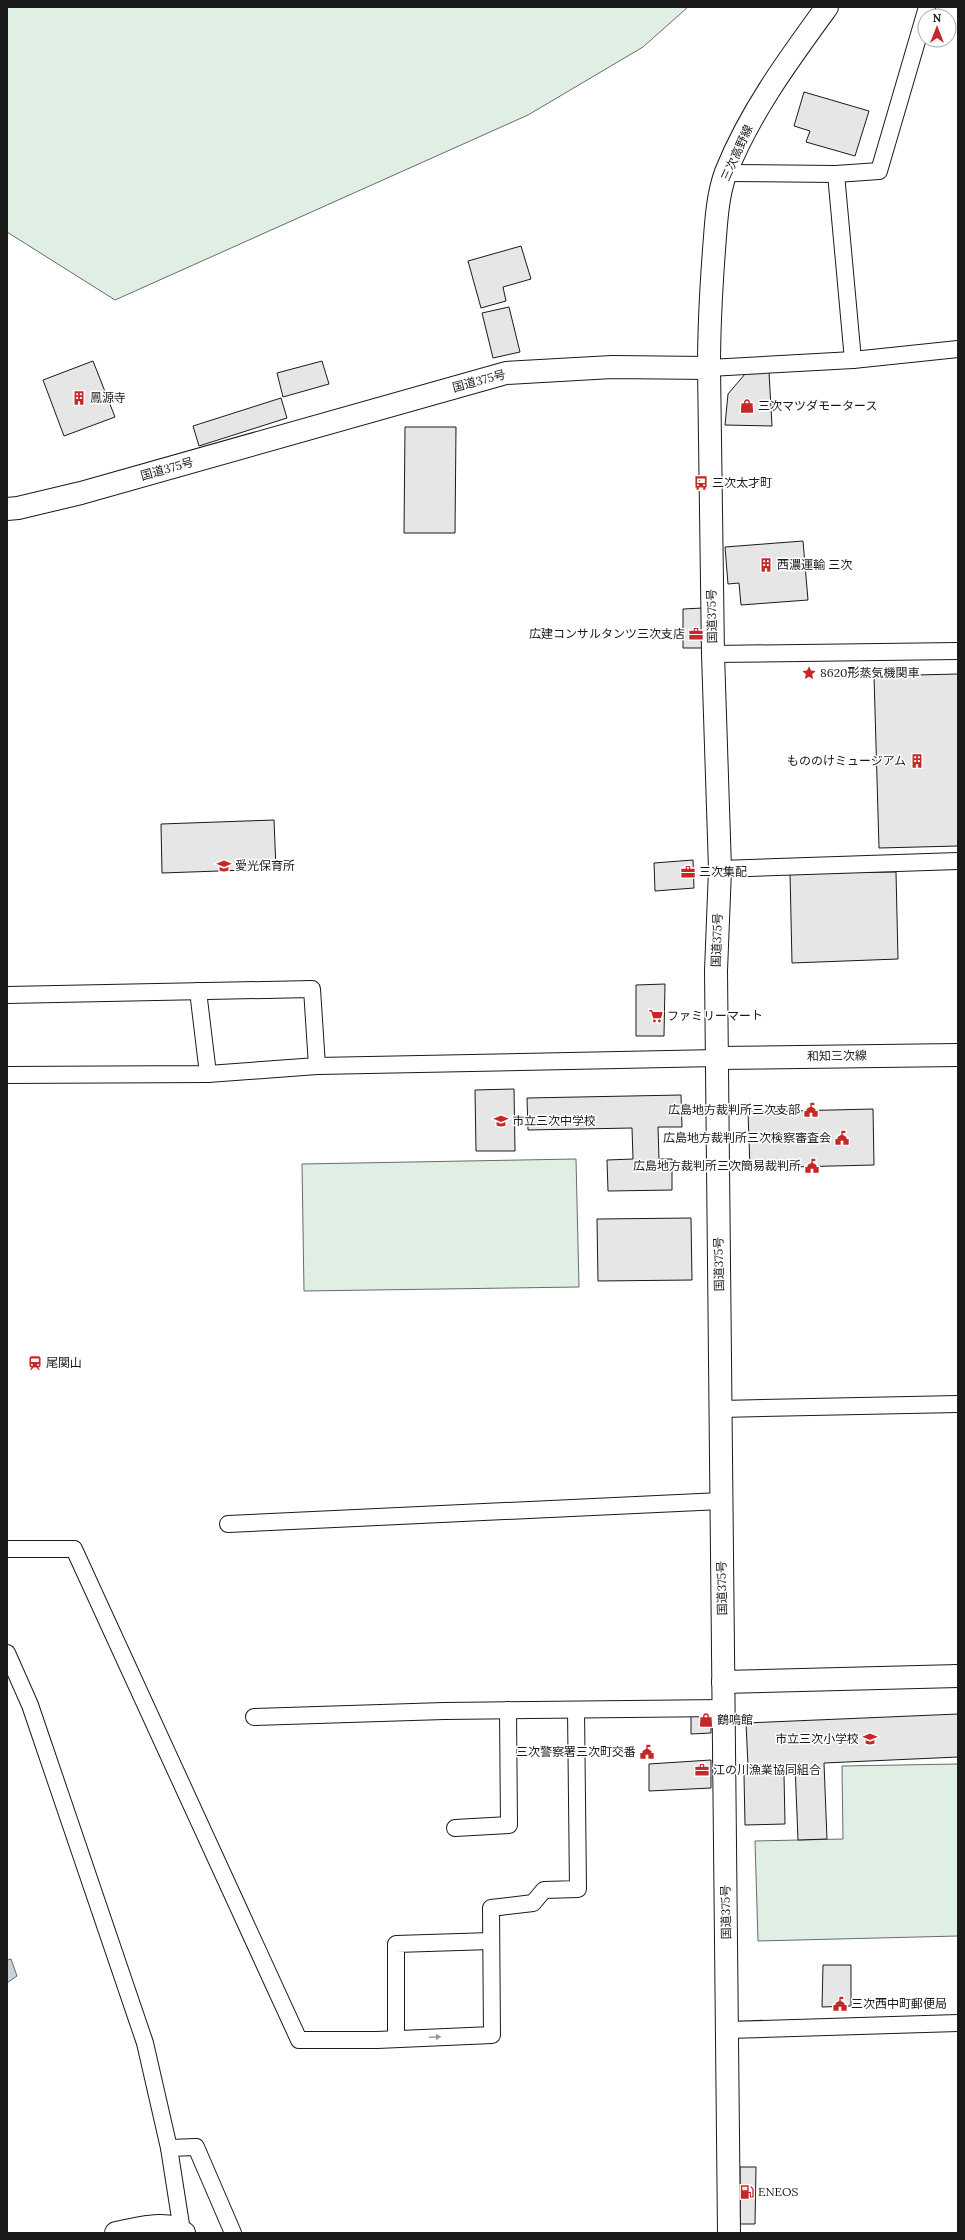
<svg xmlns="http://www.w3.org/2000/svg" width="965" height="2240" font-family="Lora,'Noto Sans JP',serif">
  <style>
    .green { fill: #e0efe3; stroke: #6a6a6a }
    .water { fill: #c6d2dc; stroke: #6a6a6a }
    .building { fill: #e6e6e6; stroke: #1a1a1a }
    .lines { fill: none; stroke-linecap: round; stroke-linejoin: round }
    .street-casing { stroke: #1a1a1a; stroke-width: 18 }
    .secondary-casing { stroke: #1a1a1a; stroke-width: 24 }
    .primary-casing { stroke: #1a1a1a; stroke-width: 24 }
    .highway-casing { stroke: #1a1a1a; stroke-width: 24 }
    .street { stroke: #fff; stroke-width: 16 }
    .secondary { stroke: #fff; stroke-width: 22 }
    .primary { stroke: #fff; stroke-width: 22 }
    .highway { stroke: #fff; stroke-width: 22 }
    .oneway { fill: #989898 }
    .labels { text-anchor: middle; stroke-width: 3; stroke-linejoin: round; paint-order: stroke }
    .street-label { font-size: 12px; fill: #1a1a1a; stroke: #fff }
    .poi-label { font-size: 12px; fill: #1a1a1a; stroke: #fff; text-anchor: start }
  </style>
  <rect width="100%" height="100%" fill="#fff"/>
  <!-- green -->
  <g class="green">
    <path d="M 7,7 L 688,7 L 643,47 L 528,115 L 115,300 L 7,232 Z"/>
    <path d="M 576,1159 L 579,1287 L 304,1291 L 302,1164 Z"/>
    <path d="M 958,1764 L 958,1936 L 758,1941 L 755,1841 L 843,1839 L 842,1766 Z"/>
  </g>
  <!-- water -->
  <path class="water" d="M 11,1959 L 17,1976 L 7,1983 L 7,1960 Z"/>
  <!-- building -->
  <g class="building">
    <path d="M 804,92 L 869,111 L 855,156 L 806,142 L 810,131 L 794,126 Z"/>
    <path d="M 521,246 L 531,279 L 503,287 L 506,301 L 481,308 L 468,261 Z"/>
    <path d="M 509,307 L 520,352 L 493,358 L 482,313 Z"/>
    <path d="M 93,361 L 115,417 L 64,436 L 43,380 Z"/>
    <path d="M 322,361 L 329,384 L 283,397 L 277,373 Z"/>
    <path d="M 769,372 L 772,426 L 725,425 L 728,394 L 745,374 Z"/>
    <path d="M 281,398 L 287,418 L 199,446 L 193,426 Z"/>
    <path d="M 405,427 L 456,427 L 455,533 L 404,533 Z"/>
    <path d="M 803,541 L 808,600 L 741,605 L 739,583 L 728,584 L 725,547 Z"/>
    <path d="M 703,608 L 704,648 L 683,648 L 683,609 Z"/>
    <path d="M 958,674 L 958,846 L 879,848 L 874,676 Z"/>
    <path d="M 274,820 L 276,869 L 162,873 L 161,824 Z"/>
    <path d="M 693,860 L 694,888 L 655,891 L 654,863 Z"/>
    <path d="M 896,872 L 898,959 L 792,963 L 790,873 Z"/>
    <path d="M 665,984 L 664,1036 L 636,1036 L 636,985 Z"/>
    <path d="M 514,1089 L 515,1151 L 476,1151 L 475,1090 Z"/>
    <path d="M 681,1095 L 682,1127 L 658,1127 L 659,1159 L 672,1159 L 672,1190 L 608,1191 L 607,1160 L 633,1159 L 632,1128 L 528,1130 L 527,1098 Z"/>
    <path d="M 873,1109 L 874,1165 L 750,1168 L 748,1112 Z"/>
    <path d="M 691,1218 L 692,1280 L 598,1281 L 597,1219 Z"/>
    <path d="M 691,1711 L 711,1711 L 711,1733 L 691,1734 Z"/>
    <path d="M 958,1714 L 958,1757 L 824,1763 L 827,1839 L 798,1840 L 795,1764 L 748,1766 L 746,1723 Z"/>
    <path d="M 711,1760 L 711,1788 L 649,1791 L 649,1764 Z"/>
    <path d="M 784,1774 L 785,1824 L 745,1825 L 744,1775 Z"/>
    <path d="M 823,1965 L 851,1965 L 851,2006 L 822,2007 Z"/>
    <path d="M 740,2167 L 756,2167 L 755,2224 L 740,2224 Z"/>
  </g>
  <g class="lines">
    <defs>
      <g id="street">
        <path d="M 726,173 L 836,174 L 879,171 L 927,7"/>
        <path d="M 836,174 L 853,360"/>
        <path d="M 709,368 L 853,360 L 958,349"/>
        <path d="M 713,654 L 958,651"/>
        <path d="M 720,869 L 958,861"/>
        <path d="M 198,991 L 208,1074"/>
        <path d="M 7,995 L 312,989 L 317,1066"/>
        <path d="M 7,1075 L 208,1074 L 317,1066 L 717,1058"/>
        <path d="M 720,1409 L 958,1404"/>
        <path d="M 228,1524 L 721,1501"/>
        <path d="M 7,1549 L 74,1549 L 299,2040 L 377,2040 L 492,2035 L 491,1908 L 533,1903 L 544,1890 L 578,1889 L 576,1710"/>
        <path d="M 7,1653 L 30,1705 L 145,2043 L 169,2148 L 182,2231"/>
        <path d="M 254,1717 L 444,1711 L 724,1708"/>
        <path d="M 455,1828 L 509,1825 L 508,1710"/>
        <path d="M 727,2030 L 958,2023"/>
        <path d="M 396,2039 L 396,1944 L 491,1941"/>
        <path d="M 169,2148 L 196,2147 L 233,2233"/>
      </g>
      <g id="secondary">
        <path d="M 717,1058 L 958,1055"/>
        <path d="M 723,1682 L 958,1676"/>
        <path d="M 116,2233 C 135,2230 167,2219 184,2233"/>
      </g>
      <path id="primary" d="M 709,368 C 709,329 711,290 714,250 C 716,225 717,196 726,172 C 750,112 789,59 827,7"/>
      <path id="highway" d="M 7,509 L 18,508 L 81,493 L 506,373 L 612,367 L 709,368 L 713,654 L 720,869 L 716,971 L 729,2233"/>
    </defs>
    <!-- street casing -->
    <use href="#street" class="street-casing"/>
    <!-- secondary casing -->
    <use href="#secondary" class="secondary-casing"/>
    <!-- primary casing -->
    <use href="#primary" class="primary-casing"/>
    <!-- highway casing -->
    <use href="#highway" class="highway-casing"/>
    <!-- street -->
    <use href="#street" class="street"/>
    <!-- secondary -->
    <use href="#secondary" class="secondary"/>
    <!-- primary -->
    <use href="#primary" class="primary"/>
    <!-- highway -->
    <use href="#highway" class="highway"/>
  </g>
  <!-- one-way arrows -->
  <defs><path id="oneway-solid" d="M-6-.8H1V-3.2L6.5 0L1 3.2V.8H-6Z"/></defs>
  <use class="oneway" href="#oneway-solid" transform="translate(435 2037) rotate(-2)"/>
  <!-- icons -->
  <defs>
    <symbol id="building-bare" viewBox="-9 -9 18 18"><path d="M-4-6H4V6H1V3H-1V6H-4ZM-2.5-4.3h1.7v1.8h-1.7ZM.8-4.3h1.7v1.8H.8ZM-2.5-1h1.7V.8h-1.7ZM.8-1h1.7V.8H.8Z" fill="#c62828" stroke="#fff" stroke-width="2.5" paint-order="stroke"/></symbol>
    <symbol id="shop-bare" viewBox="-9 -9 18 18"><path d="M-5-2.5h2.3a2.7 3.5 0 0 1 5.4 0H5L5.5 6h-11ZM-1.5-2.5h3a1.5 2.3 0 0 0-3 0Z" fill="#c62828" stroke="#fff" stroke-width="2.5" paint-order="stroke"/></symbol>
    <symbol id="bus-bare" viewBox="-9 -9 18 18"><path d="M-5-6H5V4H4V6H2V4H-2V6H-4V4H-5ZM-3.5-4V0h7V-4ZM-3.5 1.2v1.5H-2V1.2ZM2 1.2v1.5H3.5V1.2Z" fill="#c62828" stroke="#fff" stroke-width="2.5" paint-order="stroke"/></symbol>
    <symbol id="office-bare" viewBox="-9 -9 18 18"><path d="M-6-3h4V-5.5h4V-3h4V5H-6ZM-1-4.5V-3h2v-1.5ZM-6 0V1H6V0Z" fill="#c62828" stroke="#fff" stroke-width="2.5" paint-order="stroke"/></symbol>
    <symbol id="sight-bare" viewBox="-9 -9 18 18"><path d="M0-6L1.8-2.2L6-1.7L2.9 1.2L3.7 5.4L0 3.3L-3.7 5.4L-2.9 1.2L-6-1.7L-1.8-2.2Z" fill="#c62828" stroke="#fff" stroke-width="2.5" paint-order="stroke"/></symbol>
    <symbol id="school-bare" viewBox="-9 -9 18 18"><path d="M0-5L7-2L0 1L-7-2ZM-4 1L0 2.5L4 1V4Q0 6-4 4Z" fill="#c62828" stroke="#fff" stroke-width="2.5" paint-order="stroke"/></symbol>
    <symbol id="supermarket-bare" viewBox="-9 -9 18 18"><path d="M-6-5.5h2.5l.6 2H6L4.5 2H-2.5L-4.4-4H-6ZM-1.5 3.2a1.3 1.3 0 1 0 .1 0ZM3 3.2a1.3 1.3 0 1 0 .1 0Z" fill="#c62828" stroke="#fff" stroke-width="2.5" paint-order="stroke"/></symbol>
    <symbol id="civic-bare" viewBox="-9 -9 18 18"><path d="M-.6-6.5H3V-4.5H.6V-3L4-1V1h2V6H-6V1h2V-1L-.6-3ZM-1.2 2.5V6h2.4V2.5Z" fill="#c62828" stroke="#fff" stroke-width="2.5" paint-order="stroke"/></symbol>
    <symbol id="station-bare" viewBox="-9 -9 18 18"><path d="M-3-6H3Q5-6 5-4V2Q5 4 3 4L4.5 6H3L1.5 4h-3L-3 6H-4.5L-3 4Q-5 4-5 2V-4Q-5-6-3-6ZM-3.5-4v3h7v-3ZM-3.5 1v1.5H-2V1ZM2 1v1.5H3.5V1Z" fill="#c62828" stroke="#fff" stroke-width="2.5" paint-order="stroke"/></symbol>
    <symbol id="fuel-bare" viewBox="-9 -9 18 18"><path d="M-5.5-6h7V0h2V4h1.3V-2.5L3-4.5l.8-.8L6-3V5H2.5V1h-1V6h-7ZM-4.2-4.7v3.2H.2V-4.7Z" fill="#c62828" stroke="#fff" stroke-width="2.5" paint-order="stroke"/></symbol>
  </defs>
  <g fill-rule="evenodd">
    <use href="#building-bare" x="69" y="388" width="20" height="20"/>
    <use href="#shop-bare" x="737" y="396" width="20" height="20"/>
    <use href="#bus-bare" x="691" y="473" width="20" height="20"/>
    <use href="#building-bare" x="756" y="555" width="20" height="20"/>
    <use href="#office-bare" x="686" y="624" width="20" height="20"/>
    <use href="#sight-bare" x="799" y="663" width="20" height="20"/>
    <use href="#building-bare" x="907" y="751" width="20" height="20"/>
    <use href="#school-bare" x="214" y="856" width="20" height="20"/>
    <use href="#office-bare" x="678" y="862" width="20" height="20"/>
    <use href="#supermarket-bare" x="646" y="1006" width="20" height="20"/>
    <use href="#civic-bare" x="801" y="1100" width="20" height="20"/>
    <use href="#school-bare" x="491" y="1111" width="20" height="20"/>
    <use href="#civic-bare" x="832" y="1128" width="20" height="20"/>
    <use href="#civic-bare" x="802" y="1156" width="20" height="20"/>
    <use href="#station-bare" x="25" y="1353" width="20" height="20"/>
    <use href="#shop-bare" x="696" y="1710" width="20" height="20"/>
    <use href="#school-bare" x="860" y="1729" width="20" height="20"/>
    <use href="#civic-bare" x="637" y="1742" width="20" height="20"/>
    <use href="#office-bare" x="692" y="1760" width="20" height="20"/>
    <use href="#civic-bare" x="830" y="1994" width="20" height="20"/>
    <use href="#fuel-bare" x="737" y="2182" width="20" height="20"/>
  </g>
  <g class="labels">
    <!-- street labels -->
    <g class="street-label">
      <text transform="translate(737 153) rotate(-66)" y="4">三次高野線</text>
      <text transform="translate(479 381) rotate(-15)" y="4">国道375号</text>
      <text transform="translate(167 469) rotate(-16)" y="4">国道375号</text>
      <text transform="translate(712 616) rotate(-91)" y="4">国道375号</text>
      <text transform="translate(717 940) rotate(-88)" y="4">国道375号</text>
      <text transform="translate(837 1056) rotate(-1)" y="4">和知三次線</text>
      <text transform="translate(719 1264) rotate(-91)" y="4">国道375号</text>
      <text transform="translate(722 1588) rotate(-91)" y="4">国道375号</text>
      <text transform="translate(726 1912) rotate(-91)" y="4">国道375号</text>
    </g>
    <!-- poi labels -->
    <g class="poi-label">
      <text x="90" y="402">鳳源寺</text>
      <text x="758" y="410">三次マツダモータース</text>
      <text x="712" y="487">三次太才町</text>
      <text x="777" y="569">西濃運輸 三次</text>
      <text x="685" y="638" text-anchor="end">広建コンサルタンツ三次支店</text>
      <text x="820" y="677">8620形蒸気機関車</text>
      <text x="906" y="765" text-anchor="end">もののけミュージアム</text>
      <text x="235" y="870">愛光保育所</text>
      <text x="699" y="876">三次集配</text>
      <text x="667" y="1020">ファミリーマート</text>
      <text x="800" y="1114" text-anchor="end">広島地方裁判所三次支部</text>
      <text x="512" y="1125">市立三次中学校</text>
      <text x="831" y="1142" text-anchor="end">広島地方裁判所三次検察審査会</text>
      <text x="801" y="1170" text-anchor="end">広島地方裁判所三次簡易裁判所</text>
      <text x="46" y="1367">尾関山</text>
      <text x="717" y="1724">鶴鳴館</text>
      <text x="859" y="1743" text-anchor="end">市立三次小学校</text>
      <text x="636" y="1756" text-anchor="end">三次警察署三次町交番</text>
      <text x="713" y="1774">江の川漁業協同組合</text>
      <text x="851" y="2008">三次西中町郵便局</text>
      <text x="758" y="2196">ENEOS</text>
    </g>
  </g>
  <!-- border -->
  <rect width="965" height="2240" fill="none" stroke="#1a1a1a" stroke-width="16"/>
  <!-- north arrow -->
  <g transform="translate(937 28)"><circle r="19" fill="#ffffff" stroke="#a3a3a3"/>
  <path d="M0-3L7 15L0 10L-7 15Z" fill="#c62828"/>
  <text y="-6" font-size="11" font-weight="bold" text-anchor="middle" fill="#1a1a1a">N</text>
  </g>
</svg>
